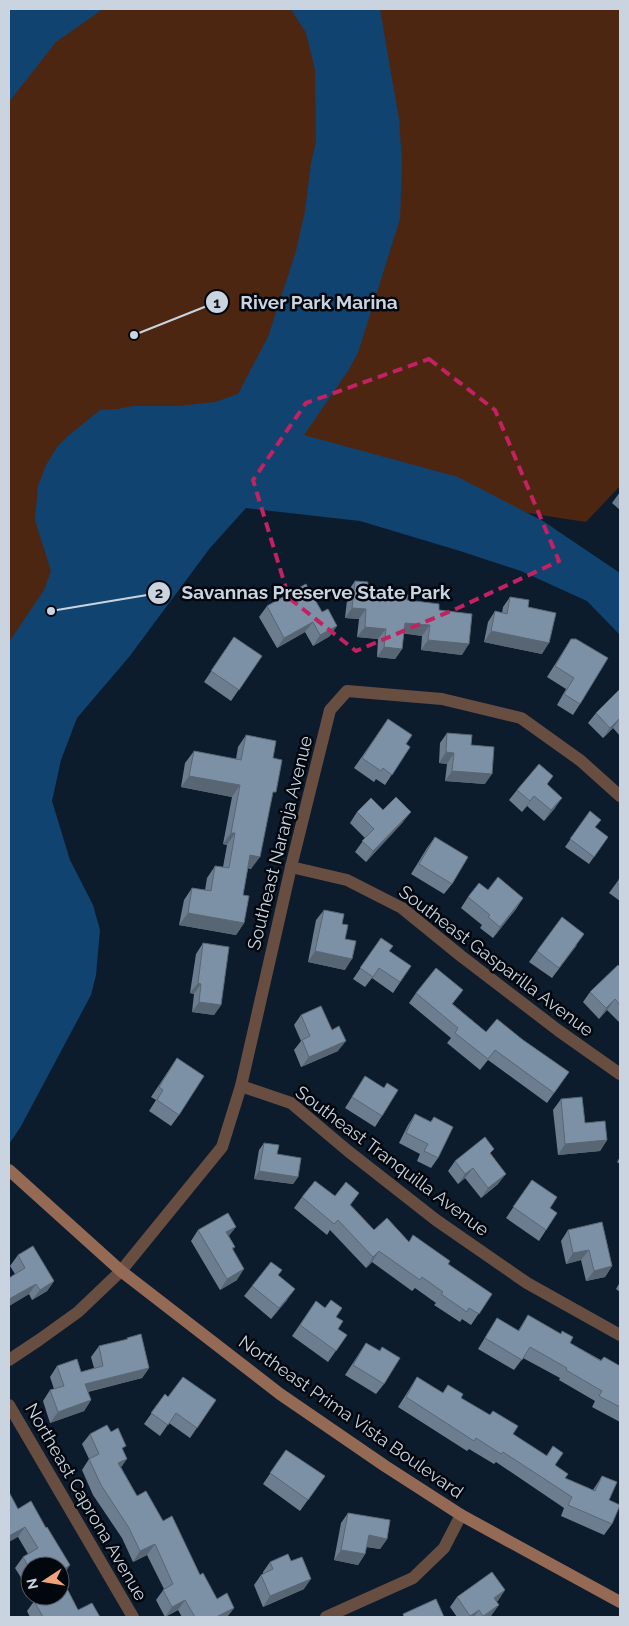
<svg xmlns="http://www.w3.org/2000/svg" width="629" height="1626" font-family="Raleway,sans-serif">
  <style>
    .green { fill: #4d2611 }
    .water { fill: #104370 }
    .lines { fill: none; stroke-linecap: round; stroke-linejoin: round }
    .street { stroke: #684e41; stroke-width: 12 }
    .secondary { stroke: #946a55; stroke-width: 12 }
    .wall { fill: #6c7d8f }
    .shaded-wall { fill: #586674 }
    .building { fill: #7d91a6; stroke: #586674 }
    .marked { fill: none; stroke: #c22162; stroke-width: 4; stroke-dasharray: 10 6; stroke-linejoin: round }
    .labels { text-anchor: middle; stroke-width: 5; stroke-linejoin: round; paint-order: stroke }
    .street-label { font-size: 18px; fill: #c9d4e0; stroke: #02070d }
    .leader { fill: none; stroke: #c9d4e0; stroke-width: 2 }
    .callout-dot { fill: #c9d4e0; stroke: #02070d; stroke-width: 2 }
    .mark-label { font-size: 15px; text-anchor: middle; font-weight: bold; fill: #111 }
    .callout-label { font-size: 19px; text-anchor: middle; font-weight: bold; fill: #c9d4e0; stroke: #02070d; stroke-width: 5; stroke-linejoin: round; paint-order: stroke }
  </style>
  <rect width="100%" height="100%" fill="#0c1c2d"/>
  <!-- green -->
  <path class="green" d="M 9,9 L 620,9 L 620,486 L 586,522 L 411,495 L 204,458 L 27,699 L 9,1071 Z"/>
  <!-- water -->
  <g class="water">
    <path d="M 9,9 L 103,9 L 56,42 L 9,102 Z"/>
    <path d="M 291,9 L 380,9 L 399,119 L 402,162 L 400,219 L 358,353 L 348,371 L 304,435 L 458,477 L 543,521 L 620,573 L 620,635 L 587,601 L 521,571 L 460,551 L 360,521 L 246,508 L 210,548 L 129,657 L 77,718 L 61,760 L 52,801 L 70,860 L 93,905 L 100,930 L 96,975 L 91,995 L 20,1128 L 9,1144 L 9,642 L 44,590 L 51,571 L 35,520 L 38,486 L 46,465 L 57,447 L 68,436 L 100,410 L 118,409 L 133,406 L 178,406 L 215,402 L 238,394 L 268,337 L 296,251 L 305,211 L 311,163 L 316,142 L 315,70 L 306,33 Z"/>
  </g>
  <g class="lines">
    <!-- street -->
    <g class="street">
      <path d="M 291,867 L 347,880 L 402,908 L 461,956 L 559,1031 L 620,1074"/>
      <path d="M 241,1086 L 291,1103 L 348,1151 L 436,1220 L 527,1283 L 620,1335"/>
      <path d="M 9,1360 L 39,1340 L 78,1312 L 121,1271 L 222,1147 L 241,1086 L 291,867 L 330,710 L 347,691 L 442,699 L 521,718 L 581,761 L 620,796"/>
      <path d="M 9,1405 L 133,1617"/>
      <path d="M 326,1617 L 413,1578 L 444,1548 L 461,1515"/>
    </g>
    <!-- secondary -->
    <path class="secondary" d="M 9,1170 L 121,1271 L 280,1394 L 385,1466 L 461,1515 L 620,1602"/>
  </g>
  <!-- wall -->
  <g class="wall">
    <path d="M 620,492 L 620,510 L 612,503 Z"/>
    <path d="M 355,581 L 367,591 L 407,600 L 439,610 L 462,655 L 421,650 L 422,636 L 404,633 L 402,649 L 395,659 L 377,657 L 378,639 L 357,637 L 359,619 L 345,618 L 348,591 Z"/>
    <path d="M 306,584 L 330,636 L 313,646 L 305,632 L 277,648 L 259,617 L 267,606 Z"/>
    <path d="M 510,597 L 528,607 L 542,654 L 484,642 L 488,622 L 495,611 L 502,613 L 503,607 Z"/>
    <path d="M 234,637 L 262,656 L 231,701 L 204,682 Z"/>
    <path d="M 571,639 L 580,704 L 573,715 L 557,705 L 566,689 L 547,677 L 564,650 Z"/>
    <path d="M 620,689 L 620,736 L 613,728 L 603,738 L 588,723 L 596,713 Z"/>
    <path d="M 388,719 L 406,744 L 410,747 L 385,785 L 376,779 L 374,782 L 354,768 Z"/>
    <path d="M 447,733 L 485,784 L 445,781 L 447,764 L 439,763 L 440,743 Z"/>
    <path d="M 246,735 L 273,758 L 272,798 L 251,869 L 248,868 L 243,895 L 244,923 L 236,935 L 179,925 L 184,900 L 192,888 L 205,890 L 207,878 L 215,866 L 223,867 L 227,845 L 223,844 L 232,797 L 181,787 L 185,763 L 194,751 L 236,759 L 238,747 Z"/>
    <path d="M 553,776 L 547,784 L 555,808 L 544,821 L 527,806 L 522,812 L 509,800 L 517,790 Z"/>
    <path d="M 383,810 L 403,822 L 366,862 L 355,852 L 365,838 L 350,823 L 357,812 Z"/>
    <path d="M 590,811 L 595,828 L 608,837 L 589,864 L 565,847 Z"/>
    <path d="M 435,837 L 452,884 L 444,894 L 411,874 L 427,848 Z"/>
    <path d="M 620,878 L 620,901 L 609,893 Z"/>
    <path d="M 488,890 L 523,898 L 516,909 L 493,938 L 480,928 L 482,925 L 461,908 L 468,897 Z"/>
    <path d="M 324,910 L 342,924 L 345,939 L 345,970 L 308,962 L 316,920 Z"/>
    <path d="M 381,938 L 389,951 L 411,966 L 393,993 L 372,978 L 365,987 L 353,979 Z"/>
    <path d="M 203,943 L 221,1005 L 214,1015 L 192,1012 L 194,994 L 190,993 L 196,954 Z"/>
    <path d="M 577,945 L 552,978 L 529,962 L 537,951 Z"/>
    <path d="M 620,967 L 620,1023 L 607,1010 L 599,1019 L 583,1002 L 590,992 Z"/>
    <path d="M 416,993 L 453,1004 L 486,1032 L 523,1040 L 569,1072 L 547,1103 L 488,1060 L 480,1070 L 447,1043 L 451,1038 L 409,1003 Z"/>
    <path d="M 301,1015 L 338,1051 L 301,1067 L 294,1050 L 301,1041 L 294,1025 Z"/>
    <path d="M 177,1058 L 179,1115 L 171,1126 L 149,1111 L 156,1100 L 151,1097 Z"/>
    <path d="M 365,1076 L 382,1116 L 375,1127 L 345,1108 Z"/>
    <path d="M 561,1099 L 585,1123 L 607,1140 L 600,1151 L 558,1155 L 553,1110 Z"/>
    <path d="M 415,1114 L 430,1122 L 434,1117 L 438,1158 L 431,1168 L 417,1161 L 420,1154 L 399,1143 L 408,1125 Z"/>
    <path d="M 264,1143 L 277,1154 L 298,1177 L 293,1184 L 254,1179 L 259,1150 Z"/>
    <path d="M 491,1154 L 498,1184 L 481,1198 L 465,1178 L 458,1184 L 448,1171 L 455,1161 Z"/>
    <path d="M 620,1157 L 620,1164 L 617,1162 Z"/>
    <path d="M 532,1180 L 550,1208 L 557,1213 L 539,1241 L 506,1218 Z"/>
    <path d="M 335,1196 L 351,1205 L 374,1230 L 409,1242 L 448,1264 L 492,1294 L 471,1325 L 462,1319 L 460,1322 L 434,1305 L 436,1303 L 415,1288 L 412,1291 L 372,1262 L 366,1268 L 330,1230 L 327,1235 L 294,1208 L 302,1197 Z"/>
    <path d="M 198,1230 L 229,1236 L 235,1247 L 233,1249 L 237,1280 L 220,1290 L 191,1241 Z"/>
    <path d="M 568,1230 L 612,1266 L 605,1277 L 586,1281 L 581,1260 L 566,1264 L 561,1241 Z"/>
    <path d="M 18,1255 L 54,1281 L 47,1291 L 32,1300 L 29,1294 L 9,1306 L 9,1278 L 15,1274 L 10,1266 Z"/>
    <path d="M 282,1270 L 278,1275 L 287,1300 L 271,1319 L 244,1296 L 252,1286 Z"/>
    <path d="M 620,1282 L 620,1292 L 616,1289 Z"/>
    <path d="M 316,1301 L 336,1317 L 338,1329 L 347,1335 L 328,1362 L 292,1336 Z"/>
    <path d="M 528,1315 L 570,1343 L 601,1360 L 604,1357 L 620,1366 L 620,1422 L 592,1407 L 595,1401 L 559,1380 L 560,1378 L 523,1358 L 514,1370 L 478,1349 L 497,1318 L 518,1331 Z"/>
    <path d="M 127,1338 L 149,1368 L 142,1378 L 88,1392 L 91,1400 L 84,1411 L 50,1423 L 43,1401 L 50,1390 L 54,1389 L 50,1377 L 57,1366 L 81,1372 L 94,1368 L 91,1357 L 99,1346 L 126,1340 Z"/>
    <path d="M 366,1343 L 384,1384 L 376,1394 L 345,1375 Z"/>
    <path d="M 417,1377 L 443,1393 L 448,1385 L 461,1398 L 490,1415 L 493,1411 L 513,1434 L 546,1456 L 553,1446 L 555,1465 L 565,1478 L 593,1490 L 602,1476 L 609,1500 L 612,1524 L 604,1535 L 561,1516 L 564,1508 L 496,1462 L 494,1464 L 469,1449 L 467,1451 L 398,1407 Z"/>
    <path d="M 165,1394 L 168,1397 L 216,1400 L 190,1438 L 169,1423 L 160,1436 L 144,1424 Z"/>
    <path d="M 111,1432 L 123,1450 L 121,1467 L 137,1496 L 163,1521 L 200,1575 L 217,1599 L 234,1608 L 227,1617 L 182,1617 L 178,1610 L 165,1617 L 156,1600 L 164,1589 L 147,1555 L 133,1562 L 122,1538 L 93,1495 L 82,1470 L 89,1459 L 82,1444 L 90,1434 Z"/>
    <path d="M 286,1450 L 325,1476 L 300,1511 L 263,1484 Z"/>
    <path d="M 18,1509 L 63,1576 L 61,1577 L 78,1610 L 100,1617 L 30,1617 L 27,1611 L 35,1600 L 32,1596 L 60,1596 L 30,1566 L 30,1592 L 15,1568 L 23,1557 L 28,1554 L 18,1537 Z"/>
    <path d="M 348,1513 L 387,1539 L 380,1549 L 366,1547 L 365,1554 L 358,1565 L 334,1560 L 341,1523 Z"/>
    <path d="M 270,1562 L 304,1589 L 263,1607 L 254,1585 L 261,1575 L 263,1574 L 263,1572 Z"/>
    <path d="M 505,1590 L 496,1602 L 491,1616 L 489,1617 L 457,1617 L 450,1607 L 457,1597 Z"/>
  </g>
  <!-- shaded-wall -->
  <g class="shaded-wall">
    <path d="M 352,608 L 366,609 L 359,619 L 345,618 Z"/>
    <path d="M 313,622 L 305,632 L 277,648 L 284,638 Z"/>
    <path d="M 405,623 L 430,625 L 422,636 L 398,633 Z"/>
    <path d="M 337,626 L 330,636 L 313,646 L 320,635 Z"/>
    <path d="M 365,627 L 386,629 L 378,639 L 357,637 Z"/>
    <path d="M 491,631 L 549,643 L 542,654 L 484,642 Z"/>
    <path d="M 428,640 L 469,644 L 462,655 L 421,650 Z"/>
    <path d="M 384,647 L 402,649 L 395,659 L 377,657 Z"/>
    <path d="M 620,718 L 613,728 L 603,738 L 610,728 Z"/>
    <path d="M 446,752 L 454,753 L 447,764 L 439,763 Z"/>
    <path d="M 452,771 L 492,774 L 485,784 L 445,781 Z"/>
    <path d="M 189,776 L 240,785 L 232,797 L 181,787 Z"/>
    <path d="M 534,796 L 527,806 L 522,812 L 530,801 Z"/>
    <path d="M 562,798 L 555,808 L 544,821 L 551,810 Z"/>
    <path d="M 411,812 L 403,822 L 366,862 L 373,851 Z"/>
    <path d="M 231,833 L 235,833 L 227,845 L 223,844 Z"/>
    <path d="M 250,855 L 260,857 L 251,869 L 242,867 Z"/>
    <path d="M 523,898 L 516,909 L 493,938 L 500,927 Z"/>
    <path d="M 188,913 L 244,923 L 236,935 L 179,925 Z"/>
    <path d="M 315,951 L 352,959 L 345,970 L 308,962 Z"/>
    <path d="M 198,983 L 201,984 L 194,994 L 190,993 Z"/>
    <path d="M 615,999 L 607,1010 L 599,1019 L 606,1008 Z"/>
    <path d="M 199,1002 L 221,1005 L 214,1015 L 192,1012 Z"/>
    <path d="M 346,1041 L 338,1051 L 301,1067 L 309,1057 Z"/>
    <path d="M 607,1140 L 600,1151 L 558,1155 L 565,1144 Z"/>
    <path d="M 473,1168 L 465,1178 L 458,1184 L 465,1174 Z"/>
    <path d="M 259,1171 L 298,1177 L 293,1184 L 254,1179 Z"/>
    <path d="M 506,1174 L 498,1184 L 481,1198 L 488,1188 Z"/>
    <path d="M 236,1227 L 228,1237 L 226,1232 Z"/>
    <path d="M 589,1250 L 581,1260 L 566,1264 L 573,1253 Z"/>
    <path d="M 379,1251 L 372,1262 L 366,1268 L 373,1257 Z"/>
    <path d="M 612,1266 L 605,1277 L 586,1281 L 594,1271 Z"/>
    <path d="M 244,1269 L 237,1280 L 220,1290 L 227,1279 Z"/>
    <path d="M 54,1281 L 47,1291 L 32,1300 L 40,1290 Z"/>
    <path d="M 36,1284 L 29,1294 L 9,1306 L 9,1299 Z"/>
    <path d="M 295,1289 L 287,1300 L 271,1319 L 279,1308 Z"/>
    <path d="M 149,1368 L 142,1378 L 78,1394 L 85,1384 Z"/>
    <path d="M 91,1400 L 84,1411 L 50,1423 L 58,1412 Z"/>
    <path d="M 127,1459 L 120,1469 L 118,1463 Z"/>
    <path d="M 25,1527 L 18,1537 L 9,1542 L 9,1536 Z"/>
    <path d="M 369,1535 L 387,1539 L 380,1549 L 361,1546 Z"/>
    <path d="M 155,1544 L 147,1555 L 133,1562 L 140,1551 Z"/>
    <path d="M 341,1550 L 365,1554 L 358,1565 L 334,1560 Z"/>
    <path d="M 70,1565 L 63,1576 L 60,1578 L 60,1572 Z"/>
    <path d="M 311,1579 L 304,1589 L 263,1607 L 270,1596 Z"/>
    <path d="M 505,1590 L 498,1601 L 487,1609 L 494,1598 Z"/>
    <path d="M 185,1600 L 178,1610 L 165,1617 L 172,1607 Z"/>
    <path d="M 499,1605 L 491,1616 L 489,1617 L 483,1617 Z"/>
    <path d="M 234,1608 L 227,1617 L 216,1617 Z"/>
    <path d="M 479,1610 L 474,1617 L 470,1617 L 470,1616 Z"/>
  </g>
  <!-- building -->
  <g class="building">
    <path d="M 355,581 L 368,582 L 367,591 L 408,595 L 407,600 L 439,604 L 439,610 L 472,614 L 469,644 L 428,640 L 430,625 L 405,623 L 402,649 L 384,647 L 386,629 L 365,627 L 366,609 L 352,608 Z"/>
    <path d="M 306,584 L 322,612 L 328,609 L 337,626 L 320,635 L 313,622 L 284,638 L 267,606 Z"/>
    <path d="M 510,597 L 529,600 L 528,607 L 556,613 L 549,643 L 491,631 L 495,611 L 507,614 Z"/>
    <path d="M 234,637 L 262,656 L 239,690 L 211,671 Z"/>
    <path d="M 571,639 L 576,639 L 608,658 L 580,704 L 564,694 L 574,678 L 555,666 Z"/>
    <path d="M 620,689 L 620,718 L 610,728 L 596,713 Z"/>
    <path d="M 388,719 L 412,735 L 406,744 L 410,747 L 392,775 L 383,768 L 381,771 L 362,758 Z"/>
    <path d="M 447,733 L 472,735 L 471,745 L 494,747 L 492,774 L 452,771 L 454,753 L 446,752 Z"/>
    <path d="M 246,735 L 276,741 L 273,758 L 282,760 L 276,792 L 273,792 L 260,857 L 250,855 L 243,895 L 249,896 L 244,923 L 188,913 L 192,888 L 211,891 L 215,866 L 229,868 L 235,833 L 231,833 L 240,785 L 189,776 L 194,751 L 241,760 Z"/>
    <path d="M 539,764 L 553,776 L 547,784 L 562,798 L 551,810 L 534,796 L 530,801 L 517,790 Z"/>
    <path d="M 396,797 L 411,812 L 373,851 L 362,841 L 374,829 L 357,812 L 371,798 L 383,810 Z"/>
    <path d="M 590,811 L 601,820 L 595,827 L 608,837 L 594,857 L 570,839 Z"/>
    <path d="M 435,837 L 468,857 L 452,884 L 419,864 Z"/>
    <path d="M 498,877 L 523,898 L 500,927 L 488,917 L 490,915 L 468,897 L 479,883 L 488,890 Z"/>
    <path d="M 620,878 L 620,885 L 617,883 Z"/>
    <path d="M 324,910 L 344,914 L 342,924 L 348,925 L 345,939 L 356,941 L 352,959 L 315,951 Z"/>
    <path d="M 562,917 L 584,934 L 559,968 L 537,951 Z"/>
    <path d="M 381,938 L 393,946 L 389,951 L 411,966 L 400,982 L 379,968 L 373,977 L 360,968 Z"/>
    <path d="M 203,943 L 229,947 L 221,1005 L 199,1002 L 201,984 L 198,983 Z"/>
    <path d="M 618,965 L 620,967 L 620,1005 L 615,999 L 606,1008 L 590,992 Z"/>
    <path d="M 436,968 L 463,990 L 452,1004 L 486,1032 L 497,1019 L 523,1040 L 569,1072 L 554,1093 L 495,1050 L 488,1059 L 455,1033 L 458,1028 L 416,993 Z"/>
    <path d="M 321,1006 L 332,1030 L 339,1026 L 346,1041 L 309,1057 L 302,1040 L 310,1036 L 301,1015 Z"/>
    <path d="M 177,1058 L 204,1076 L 179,1115 L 157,1100 L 163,1090 L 159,1087 Z"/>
    <path d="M 365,1076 L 384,1088 L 387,1083 L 398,1090 L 382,1116 L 352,1097 Z"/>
    <path d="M 582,1097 L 585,1123 L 605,1121 L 607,1140 L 565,1144 L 561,1099 Z"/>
    <path d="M 415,1114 L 431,1122 L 434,1117 L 453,1127 L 438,1158 L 424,1151 L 428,1144 L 406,1133 Z"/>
    <path d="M 485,1137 L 494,1149 L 490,1153 L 506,1174 L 488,1188 L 473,1168 L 465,1174 L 455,1161 Z"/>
    <path d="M 264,1143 L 279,1145 L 277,1154 L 301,1158 L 298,1177 L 259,1171 Z"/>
    <path d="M 532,1180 L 557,1197 L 550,1208 L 557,1213 L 546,1230 L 513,1207 Z"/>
    <path d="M 315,1181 L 335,1196 L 346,1182 L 359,1193 L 350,1205 L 374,1230 L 387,1218 L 409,1242 L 413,1235 L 450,1261 L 448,1264 L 492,1294 L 479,1314 L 469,1308 L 467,1312 L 441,1294 L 443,1292 L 422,1277 L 420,1280 L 379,1251 L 373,1257 L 338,1220 L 334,1224 L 302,1197 Z"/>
    <path d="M 228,1213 L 236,1227 L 226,1232 L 235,1247 L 232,1248 L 244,1269 L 227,1279 L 198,1230 Z"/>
    <path d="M 602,1222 L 612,1266 L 594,1271 L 589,1250 L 573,1253 L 568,1230 Z"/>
    <path d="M 33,1246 L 54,1281 L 40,1290 L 36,1284 L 9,1299 L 9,1278 L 25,1268 L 18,1255 Z"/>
    <path d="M 271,1262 L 282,1270 L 278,1275 L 295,1289 L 279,1308 L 252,1286 Z"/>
    <path d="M 331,1300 L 342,1308 L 336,1317 L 343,1321 L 338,1329 L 347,1335 L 336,1351 L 300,1325 L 316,1301 L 325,1308 Z"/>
    <path d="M 528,1315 L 561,1334 L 562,1331 L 573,1337 L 570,1343 L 601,1361 L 604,1357 L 620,1366 L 620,1407 L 599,1396 L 602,1391 L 566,1370 L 567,1368 L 530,1347 L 522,1360 L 485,1338 L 497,1318 L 519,1331 Z"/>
    <path d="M 141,1334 L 149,1368 L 85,1384 L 91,1400 L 58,1412 L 50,1390 L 64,1386 L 57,1366 L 77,1359 L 81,1372 L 103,1366 L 99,1346 L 128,1339 L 127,1338 Z"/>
    <path d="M 366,1343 L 380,1351 L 382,1347 L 400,1358 L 384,1384 L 353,1365 Z"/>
    <path d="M 183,1377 L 216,1400 L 197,1428 L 176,1413 L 168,1425 L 151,1413 L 165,1394 L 168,1397 Z"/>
    <path d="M 417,1377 L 443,1393 L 448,1385 L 463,1394 L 461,1398 L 490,1415 L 493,1411 L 518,1426 L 513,1434 L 547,1456 L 553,1446 L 563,1453 L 555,1465 L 568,1474 L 565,1478 L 595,1491 L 602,1476 L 617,1482 L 609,1500 L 620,1505 L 612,1524 L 568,1505 L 572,1497 L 503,1452 L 501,1454 L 476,1438 L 474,1441 L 406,1397 Z"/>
    <path d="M 107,1425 L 111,1432 L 118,1428 L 126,1446 L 122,1448 L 127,1459 L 118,1463 L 137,1496 L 146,1491 L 163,1521 L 172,1516 L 200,1575 L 203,1573 L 217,1599 L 227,1593 L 234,1608 L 216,1617 L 195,1617 L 185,1600 L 172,1607 L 163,1590 L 173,1584 L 155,1544 L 140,1551 L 129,1528 L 101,1485 L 89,1459 L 99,1454 L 90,1434 Z"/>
    <path d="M 286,1450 L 325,1476 L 308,1500 L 270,1473 Z"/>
    <path d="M 9,1492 L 18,1509 L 31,1501 L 46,1528 L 47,1527 L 70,1565 L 60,1572 L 60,1566 L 30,1566 L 30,1570 L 23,1557 L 38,1548 L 25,1527 L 9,1536 Z"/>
    <path d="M 348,1513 L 390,1520 L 387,1539 L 369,1535 L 365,1554 L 341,1550 Z"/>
    <path d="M 288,1554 L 291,1561 L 302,1557 L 311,1579 L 270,1596 L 261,1575 L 273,1569 L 270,1562 Z"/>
    <path d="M 492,1572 L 505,1590 L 494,1598 L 499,1605 L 483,1616 L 479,1610 L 470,1616 L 457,1597 Z"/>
    <path d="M 60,1575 L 78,1610 L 92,1603 L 100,1617 L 43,1617 L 34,1601 L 43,1596 L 60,1596 Z"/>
    <path d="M 436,1599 L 444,1617 L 403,1617 L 404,1617 L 403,1614 Z"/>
  </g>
  <!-- marked area -->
  <path class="marked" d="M 429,359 L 495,410 L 559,561 L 458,608 L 356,651 L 289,598 L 253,480 L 306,403 Z"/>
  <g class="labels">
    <!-- street labels -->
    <g class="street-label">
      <text transform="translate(280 843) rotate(-76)" y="6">Southeast Naranja Avenue</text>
      <text transform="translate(496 961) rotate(37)" y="6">Southeast Gasparilla Avenue</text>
      <text transform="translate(392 1161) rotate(37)" y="6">Southeast Tranquilla Avenue</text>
      <text transform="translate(351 1417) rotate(35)" y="6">Northeast Prima Vista Boulevard</text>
      <text transform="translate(86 1502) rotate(60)" y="6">Northeast Caprona Avenue</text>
    </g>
  </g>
  <!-- callouts -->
  <path class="leader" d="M134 335L217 302M51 611L159 593"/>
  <g class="callout-dot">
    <circle cx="134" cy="335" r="5"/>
    <circle cx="51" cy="611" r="5"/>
    <circle cx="217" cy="302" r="12"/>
    <circle cx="159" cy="593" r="12"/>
  </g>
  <g class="mark-label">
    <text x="217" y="308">1</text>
    <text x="159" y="598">2</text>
  </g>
  <g class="callout-label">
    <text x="319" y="309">River Park Marina</text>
    <text x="316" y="599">Savannas Preserve State Park</text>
  </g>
  <!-- border -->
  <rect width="629" height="1626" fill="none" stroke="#c9d4e0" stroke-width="20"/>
  <!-- north arrow -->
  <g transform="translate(45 1581) rotate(258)"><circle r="24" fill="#02070d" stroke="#525961"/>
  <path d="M0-4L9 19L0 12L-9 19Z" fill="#f0a27a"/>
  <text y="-8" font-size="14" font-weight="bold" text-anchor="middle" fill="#c9d4e0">N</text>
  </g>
</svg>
